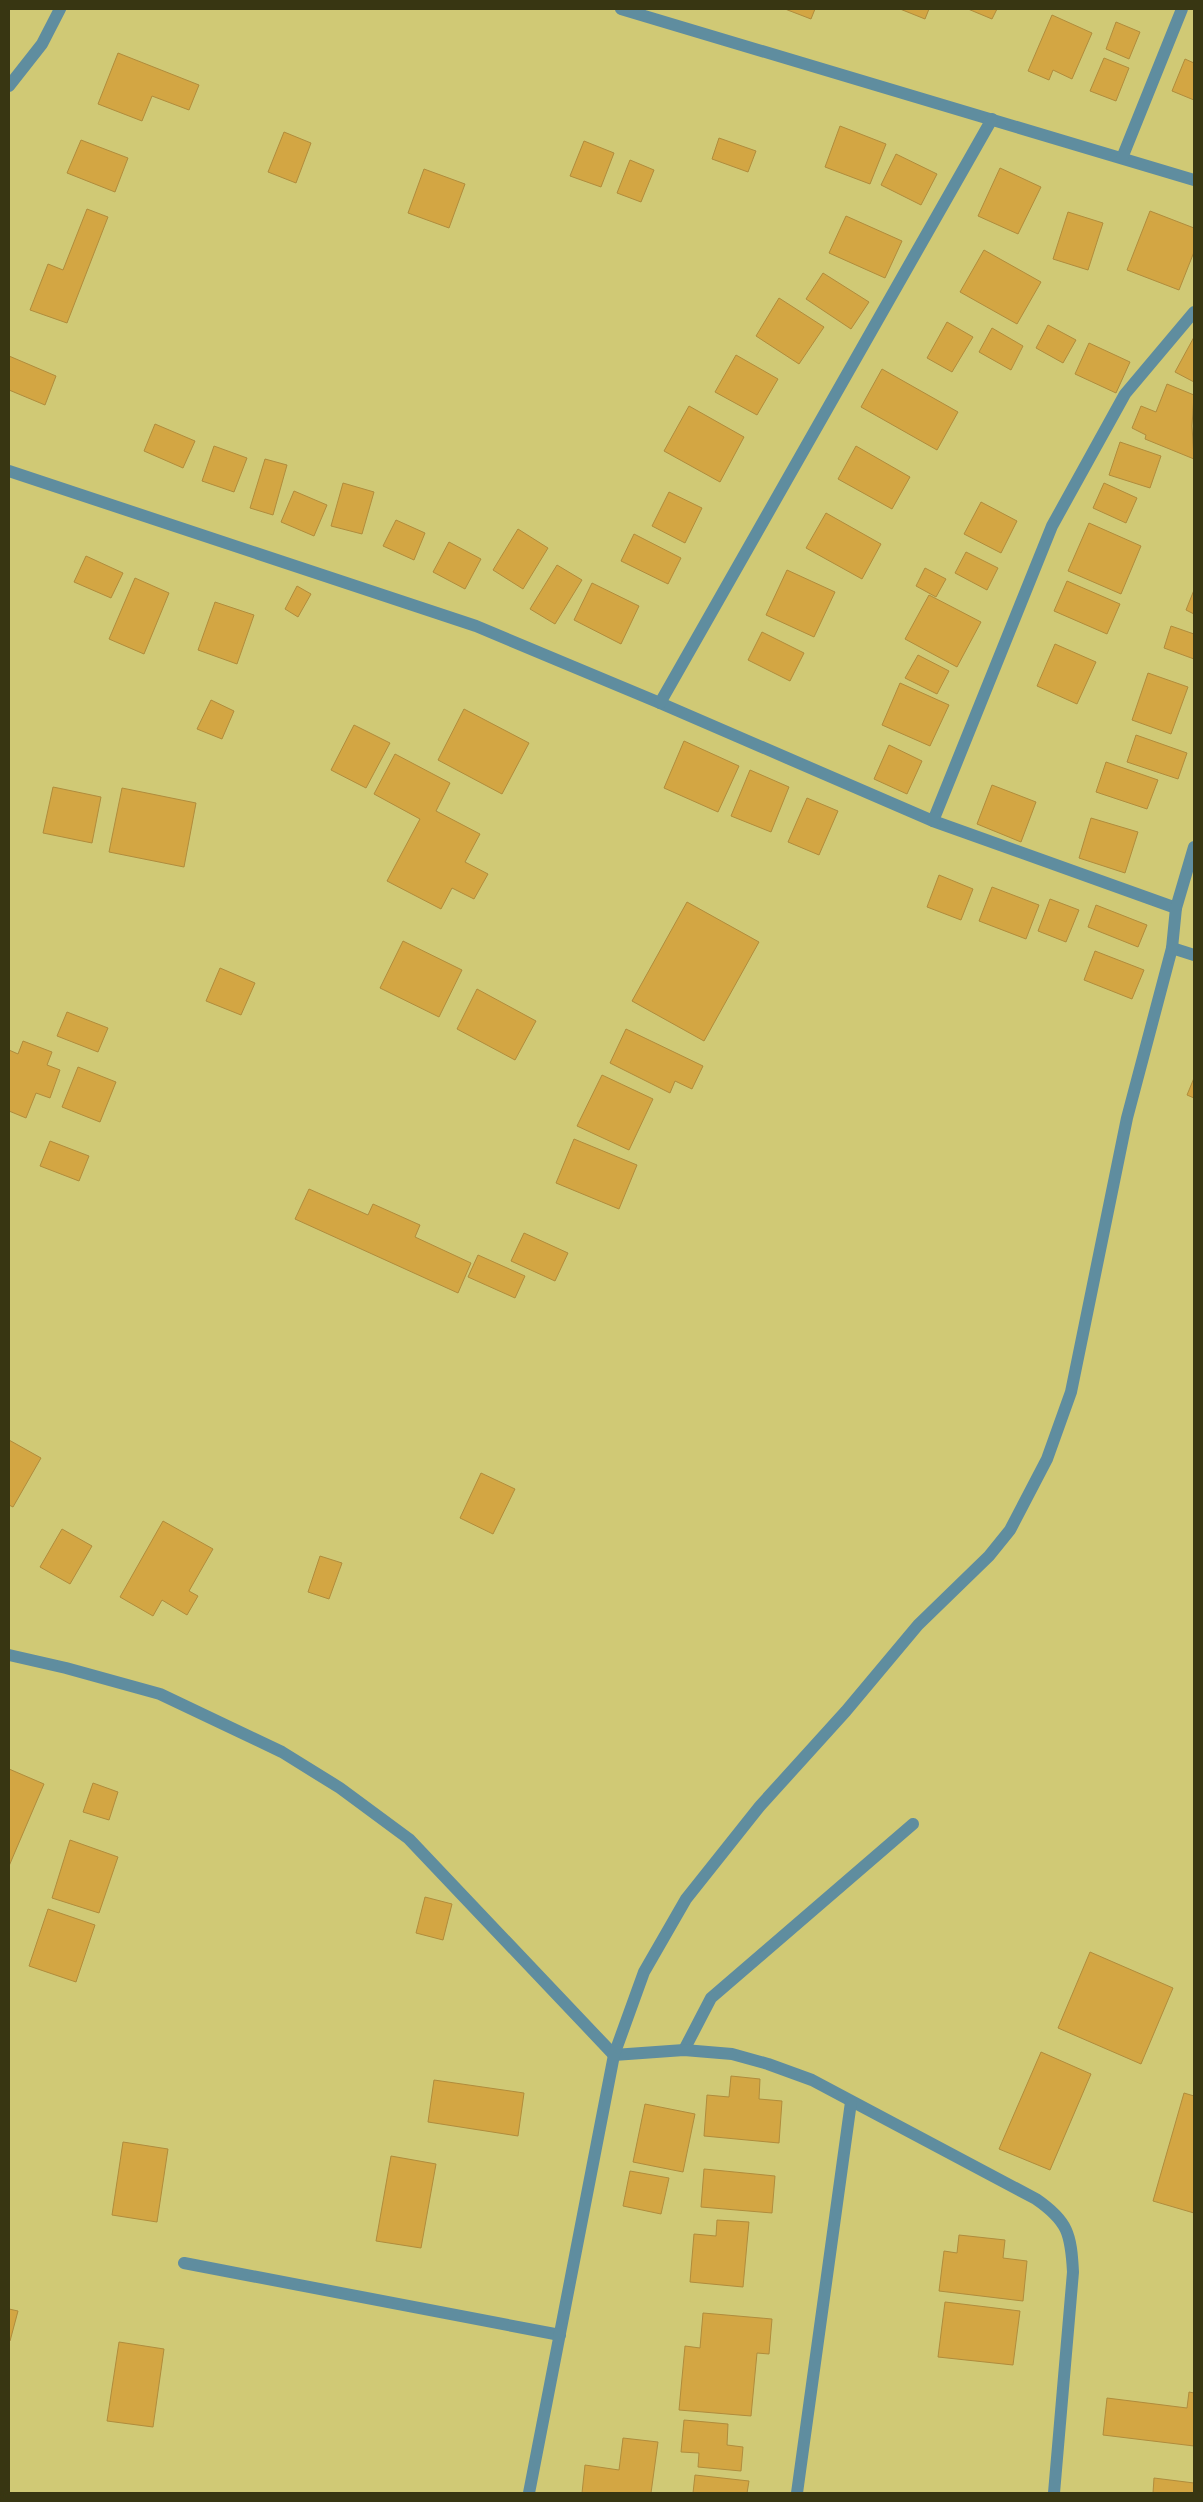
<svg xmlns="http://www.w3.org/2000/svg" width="1203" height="2502" font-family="Cabin,sans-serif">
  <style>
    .building { fill: #d3a643; stroke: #b08c3c }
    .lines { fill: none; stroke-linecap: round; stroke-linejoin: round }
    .minor { stroke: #5f8d9f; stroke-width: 12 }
  </style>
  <rect width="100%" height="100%" fill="#d0c975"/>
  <!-- building -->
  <g class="building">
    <path d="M 785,9 L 815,9 L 811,19 Z"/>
    <path d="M 900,9 L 929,9 L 925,19 Z"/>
    <path d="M 968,9 L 997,9 L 992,19 Z"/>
    <path d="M 1052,15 L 1092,33 L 1072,79 L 1053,70 L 1049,80 L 1028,71 Z"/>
    <path d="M 1116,22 L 1140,32 L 1129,59 L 1106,49 Z"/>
    <path d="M 118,53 L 199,85 L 189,110 L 152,96 L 142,121 L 98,104 Z"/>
    <path d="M 1104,58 L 1129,68 L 1116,101 L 1090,91 Z"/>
    <path d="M 1185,59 L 1194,63 L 1194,100 L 1172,91 Z"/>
    <path d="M 840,126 L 886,144 L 870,184 L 825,167 Z"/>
    <path d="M 284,132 L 311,143 L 296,183 L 268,172 Z"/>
    <path d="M 719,138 L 756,151 L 748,172 L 712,159 Z"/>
    <path d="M 81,140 L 128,158 L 115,192 L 67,173 Z"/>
    <path d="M 584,141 L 614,153 L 601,187 L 570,176 Z"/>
    <path d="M 896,154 L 937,174 L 921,205 L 881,185 Z"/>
    <path d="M 630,160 L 654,170 L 641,202 L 617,193 Z"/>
    <path d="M 1000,168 L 1041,187 L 1018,234 L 978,216 Z"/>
    <path d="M 424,169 L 465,184 L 449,228 L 408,213 Z"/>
    <path d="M 87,209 L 108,217 L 67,323 L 30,310 L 48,264 L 63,270 Z"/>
    <path d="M 1150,211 L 1194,228 L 1194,252 L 1179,290 L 1127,270 Z"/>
    <path d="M 1068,212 L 1103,223 L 1088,270 L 1053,259 Z"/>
    <path d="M 846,216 L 902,241 L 885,278 L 829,253 Z"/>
    <path d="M 984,250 L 1041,282 L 1017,324 L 960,292 Z"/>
    <path d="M 823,273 L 869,302 L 851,329 L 806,299 Z"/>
    <path d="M 779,298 L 824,327 L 799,364 L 756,336 Z"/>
    <path d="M 947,322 L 973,337 L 952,372 L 927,358 Z"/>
    <path d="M 1048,325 L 1076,340 L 1063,363 L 1036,348 Z"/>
    <path d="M 992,328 L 1023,346 L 1011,370 L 979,352 Z"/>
    <path d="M 1194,337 L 1194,382 L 1175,372 Z"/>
    <path d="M 1089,343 L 1130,362 L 1116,393 L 1075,374 Z"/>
    <path d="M 736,355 L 778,379 L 757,415 L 715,392 Z"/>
    <path d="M 9,356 L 56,376 L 45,405 L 9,390 Z"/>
    <path d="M 882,369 L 958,412 L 937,450 L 861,407 Z"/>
    <path d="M 1167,384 L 1194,395 L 1192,426 L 1194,459 L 1145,439 L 1146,435 L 1132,428 L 1141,406 L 1156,412 Z"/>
    <path d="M 689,406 L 744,437 L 720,482 L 664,451 Z"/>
    <path d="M 155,424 L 195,441 L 183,468 L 144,451 Z"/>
    <path d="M 1120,442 L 1161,456 L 1150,488 L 1109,475 Z"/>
    <path d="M 214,446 L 247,458 L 234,492 L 202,481 Z"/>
    <path d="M 856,446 L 910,477 L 892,509 L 838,479 Z"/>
    <path d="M 265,459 L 287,465 L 273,515 L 250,508 Z"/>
    <path d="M 343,483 L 374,492 L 362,534 L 331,526 Z"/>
    <path d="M 1104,483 L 1137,498 L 1126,523 L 1093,508 Z"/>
    <path d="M 294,491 L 327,505 L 314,536 L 281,522 Z"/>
    <path d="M 669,492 L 702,508 L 685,543 L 652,526 Z"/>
    <path d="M 981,502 L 1017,521 L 1001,553 L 964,534 Z"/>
    <path d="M 826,513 L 881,544 L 862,579 L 806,548 Z"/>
    <path d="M 396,520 L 425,533 L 414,560 L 383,546 Z"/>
    <path d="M 1089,523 L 1141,546 L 1121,594 L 1068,571 Z"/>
    <path d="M 518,529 L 548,548 L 523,589 L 493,570 Z"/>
    <path d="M 634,534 L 681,558 L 668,584 L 621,561 Z"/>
    <path d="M 449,542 L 481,559 L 465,589 L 433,572 Z"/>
    <path d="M 966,552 L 998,568 L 987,590 L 955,573 Z"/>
    <path d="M 86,556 L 123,573 L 111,598 L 74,582 Z"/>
    <path d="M 557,565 L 582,580 L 555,624 L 530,609 Z"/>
    <path d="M 925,568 L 946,579 L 936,597 L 916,586 Z"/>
    <path d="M 787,570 L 835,592 L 814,637 L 766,615 Z"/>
    <path d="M 135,578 L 169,593 L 144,654 L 109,639 Z"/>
    <path d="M 1067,581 L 1120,604 L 1107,634 L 1054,611 Z"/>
    <path d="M 592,583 L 639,606 L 621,644 L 574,620 Z"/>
    <path d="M 297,586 L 311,594 L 298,617 L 285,609 Z"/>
    <path d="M 1194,590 L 1194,614 L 1186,610 Z"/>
    <path d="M 929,595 L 981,622 L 957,667 L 905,639 Z"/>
    <path d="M 215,602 L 254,615 L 237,664 L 198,650 Z"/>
    <path d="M 1171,626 L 1194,634 L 1194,659 L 1164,648 Z"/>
    <path d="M 762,632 L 804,653 L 790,681 L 748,660 Z"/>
    <path d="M 1055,644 L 1096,662 L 1077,704 L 1037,686 Z"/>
    <path d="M 918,655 L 949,671 L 937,694 L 905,678 Z"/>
    <path d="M 1148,673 L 1188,687 L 1171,734 L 1132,720 Z"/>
    <path d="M 900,683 L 949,705 L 930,746 L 882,725 Z"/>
    <path d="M 211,700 L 234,711 L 222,739 L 197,729 Z"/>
    <path d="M 464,709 L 529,743 L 502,794 L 438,760 Z"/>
    <path d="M 354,725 L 390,743 L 366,788 L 331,770 Z"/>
    <path d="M 1136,735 L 1187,753 L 1178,779 L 1127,762 Z"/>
    <path d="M 684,741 L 739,766 L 718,812 L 664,788 Z"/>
    <path d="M 889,745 L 922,761 L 907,794 L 874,779 Z"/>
    <path d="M 395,754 L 450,783 L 436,811 L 480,834 L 465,862 L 488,874 L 474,899 L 452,888 L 441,909 L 387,881 L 420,819 L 374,794 Z"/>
    <path d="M 1106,762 L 1158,780 L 1147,809 L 1096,792 Z"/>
    <path d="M 750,770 L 789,787 L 771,832 L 731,816 Z"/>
    <path d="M 992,785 L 1036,802 L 1021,842 L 977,824 Z"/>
    <path d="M 53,787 L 101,797 L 92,843 L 43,833 Z"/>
    <path d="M 122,788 L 196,803 L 184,867 L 109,852 Z"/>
    <path d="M 807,798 L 838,811 L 819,855 L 788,842 Z"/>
    <path d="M 1091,818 L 1138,832 L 1125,873 L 1079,858 Z"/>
    <path d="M 939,875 L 973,889 L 961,920 L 927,907 Z"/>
    <path d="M 992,887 L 1039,905 L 1026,939 L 979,921 Z"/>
    <path d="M 1050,899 L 1079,910 L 1066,942 L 1038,931 Z"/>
    <path d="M 687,902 L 759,942 L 704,1041 L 632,1001 Z"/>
    <path d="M 1096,905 L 1147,925 L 1138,947 L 1088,927 Z"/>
    <path d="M 403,941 L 462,970 L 439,1017 L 380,988 Z"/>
    <path d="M 1095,951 L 1144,970 L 1132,999 L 1084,980 Z"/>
    <path d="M 220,968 L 255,983 L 241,1015 L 206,1001 Z"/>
    <path d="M 477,989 L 536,1021 L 515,1060 L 457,1029 Z"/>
    <path d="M 67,1012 L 108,1028 L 98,1052 L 57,1036 Z"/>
    <path d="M 626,1029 L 703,1066 L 692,1089 L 675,1081 L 670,1093 L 610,1063 Z"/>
    <path d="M 23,1041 L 52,1052 L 47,1065 L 60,1070 L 50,1098 L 36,1093 L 26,1118 L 9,1111 L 9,1050 L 18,1054 Z"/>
    <path d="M 78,1067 L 116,1082 L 100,1122 L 62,1107 Z"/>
    <path d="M 602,1075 L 653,1099 L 629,1150 L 577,1126 Z"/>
    <path d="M 1194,1078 L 1194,1098 L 1187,1095 Z"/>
    <path d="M 574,1139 L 637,1165 L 619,1209 L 556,1183 Z"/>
    <path d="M 50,1141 L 89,1156 L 79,1181 L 40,1166 Z"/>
    <path d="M 309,1189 L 368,1215 L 373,1204 L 420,1225 L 415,1237 L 471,1263 L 458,1293 L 295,1219 Z"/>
    <path d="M 524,1233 L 568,1253 L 555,1281 L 511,1261 Z"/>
    <path d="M 478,1255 L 525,1276 L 515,1298 L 468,1277 Z"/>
    <path d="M 9,1440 L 41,1458 L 13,1507 L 9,1505 Z"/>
    <path d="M 481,1473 L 515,1489 L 493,1534 L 460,1518 Z"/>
    <path d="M 163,1521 L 213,1549 L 189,1591 L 198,1596 L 187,1615 L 162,1600 L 153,1616 L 120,1597 Z"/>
    <path d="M 62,1529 L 92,1546 L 70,1584 L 40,1567 Z"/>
    <path d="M 320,1556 L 342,1563 L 329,1599 L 308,1592 Z"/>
    <path d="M 9,1769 L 44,1784 L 9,1866 Z"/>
    <path d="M 93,1783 L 118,1792 L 109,1820 L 83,1812 Z"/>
    <path d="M 70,1840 L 118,1857 L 99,1913 L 52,1898 Z"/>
    <path d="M 425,1897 L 452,1904 L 443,1940 L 416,1933 Z"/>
    <path d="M 48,1909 L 95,1925 L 76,1982 L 29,1966 Z"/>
    <path d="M 1090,1952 L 1173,1988 L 1141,2064 L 1058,2028 Z"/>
    <path d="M 1041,2052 L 1091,2074 L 1050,2170 L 999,2149 Z"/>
    <path d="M 731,2076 L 760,2079 L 759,2099 L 782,2101 L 779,2143 L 704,2136 L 707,2095 L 729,2097 Z"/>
    <path d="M 434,2080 L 524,2093 L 518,2136 L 428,2122 Z"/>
    <path d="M 1184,2093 L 1194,2096 L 1194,2213 L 1153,2201 Z"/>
    <path d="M 645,2104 L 695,2114 L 683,2172 L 633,2162 Z"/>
    <path d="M 123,2142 L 168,2149 L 157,2222 L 112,2215 Z"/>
    <path d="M 391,2156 L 436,2164 L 421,2248 L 376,2241 Z"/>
    <path d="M 704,2169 L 775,2176 L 772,2213 L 701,2207 Z"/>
    <path d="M 630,2171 L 669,2178 L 661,2214 L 623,2206 Z"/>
    <path d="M 717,2220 L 749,2222 L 743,2287 L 690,2282 L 694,2234 L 716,2236 Z"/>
    <path d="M 959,2235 L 1005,2240 L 1003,2258 L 1027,2261 L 1023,2301 L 939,2291 L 944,2251 L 957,2253 Z"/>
    <path d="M 945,2302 L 1020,2311 L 1013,2365 L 938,2357 Z"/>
    <path d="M 9,2309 L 18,2311 L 10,2341 L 9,2341 Z"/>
    <path d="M 703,2313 L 772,2319 L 769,2354 L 757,2353 L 751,2416 L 679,2410 L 685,2346 L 700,2348 Z"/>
    <path d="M 119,2342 L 164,2349 L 153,2427 L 107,2421 Z"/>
    <path d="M 1189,2392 L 1194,2393 L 1194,2446 L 1103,2435 L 1107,2398 L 1187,2408 Z"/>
    <path d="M 684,2420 L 728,2424 L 727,2445 L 743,2447 L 741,2471 L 698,2467 L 699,2453 L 681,2452 Z"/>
    <path d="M 623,2438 L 658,2442 L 651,2493 L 582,2493 L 585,2465 L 619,2470 Z"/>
    <path d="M 695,2475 L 749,2481 L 747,2493 L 693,2493 Z"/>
    <path d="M 1154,2478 L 1194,2483 L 1194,2493 L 1153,2493 Z"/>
  </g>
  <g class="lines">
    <!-- minor -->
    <g class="minor">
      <path d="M 621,9 L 1194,180"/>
      <path d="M 9,86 L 42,44 L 60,9"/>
      <path d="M 1122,158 L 1182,9"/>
      <path d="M 9,471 L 476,626 L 660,703 L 933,821 L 1176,908"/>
      <path d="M 660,703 L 992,119"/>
      <path d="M 933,821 L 1052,526 L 1125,394 L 1194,312"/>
      <path d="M 1172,948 L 1194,955"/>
      <path d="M 9,1655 L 66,1668 L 160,1694 L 282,1752 L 340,1788 L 409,1839 L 614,2055"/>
      <path d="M 684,2050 L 711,1998 L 913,1824"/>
      <path d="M 614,2055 L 684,2050 L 732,2054 L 768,2064 L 812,2080 L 1036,2199 C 1068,2221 1071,2234 1073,2272 L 1054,2493"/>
      <path d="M 184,2263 L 560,2335"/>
      <path d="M 529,2493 L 614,2055 L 644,1972 L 686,1899 L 760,1806 L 846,1711 L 918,1625 L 989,1556 L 1010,1530 L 1047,1459 L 1071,1392 L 1127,1118 L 1172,948 L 1176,908 L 1194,847"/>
      <path d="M 797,2493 L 851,2102"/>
    </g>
  </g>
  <!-- border -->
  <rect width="1203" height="2502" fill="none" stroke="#383612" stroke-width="20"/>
</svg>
